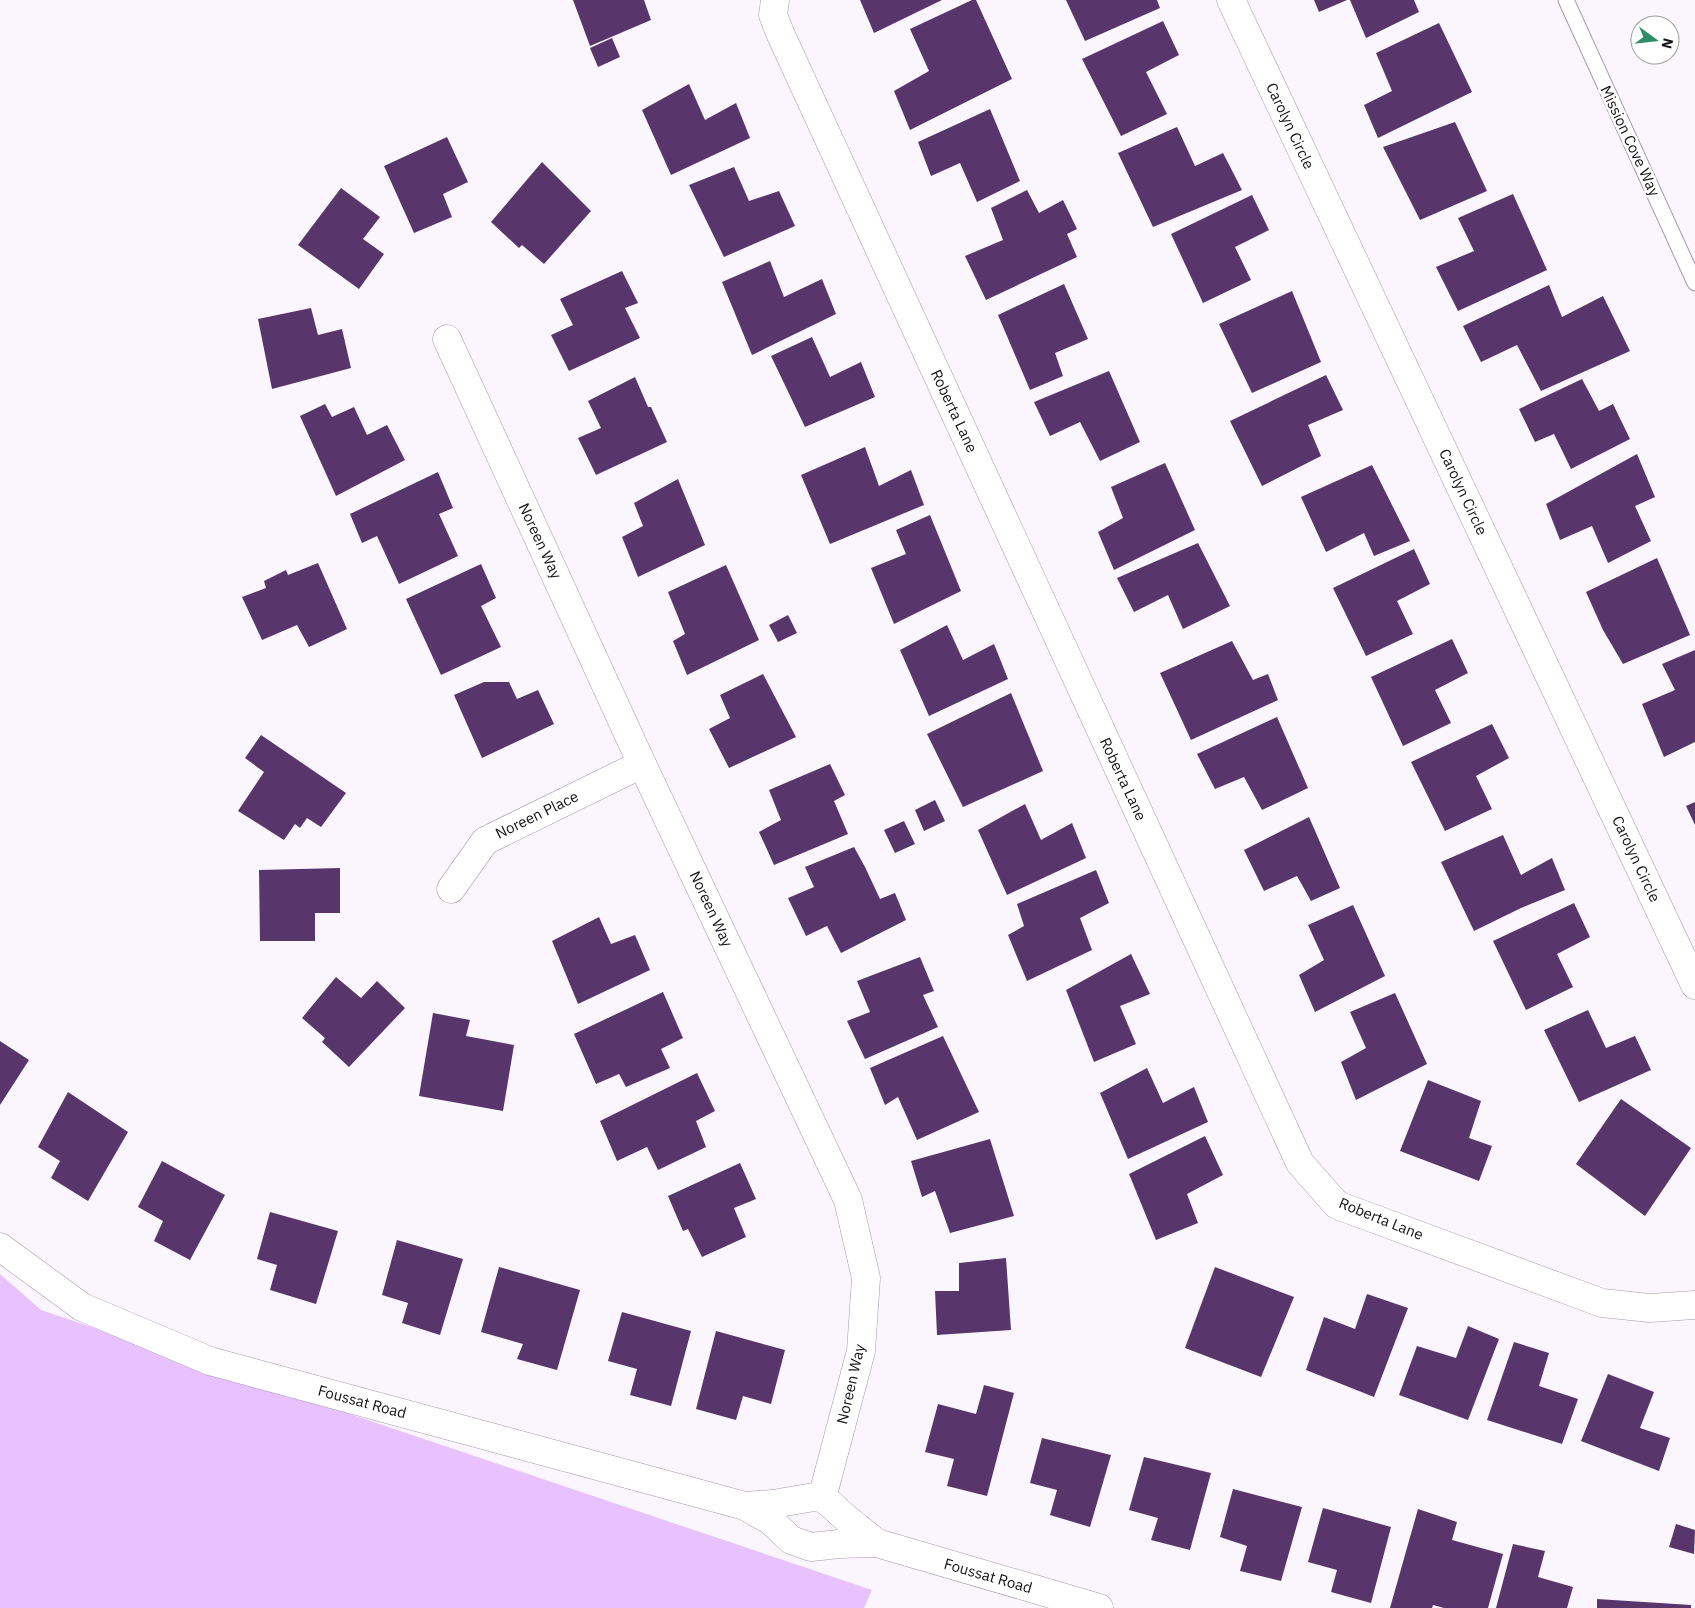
<svg xmlns="http://www.w3.org/2000/svg" width="1695" height="1608" font-family="'IBM Plex Sans',sans-serif">
  <style>
    .green { fill: #e7c2fe }
    .building { fill: #58366b }
    .lines { fill: none; stroke-linecap: round; stroke-linejoin: round }
    .service-casing { stroke: #a599ac; stroke-width: 17 }
    .minor-casing { stroke: #a599ac; stroke-width: 29 }
    .secondary-casing { stroke: #a599ac; stroke-width: 29 }
    .service { stroke: #fff; stroke-width: 15 }
    .minor { stroke: #fff; stroke-width: 28 }
    .secondary { stroke: #fff; stroke-width: 28 }
    .labels { text-anchor: middle; stroke-width: 5; stroke-linejoin: round; paint-order: stroke }
    .street-label { font-size: 15px; fill: #141017; stroke: #fff }
  </style>
  <rect width="100%" height="100%" fill="#fbf6fe"/>
  <!-- green -->
  <path class="green" d="M 0,1274 L 41,1310 L 872,1590 L 864,1608 L 0,1608 Z"/>
  <!-- building -->
  <g class="building">
    <path d="M 573,0 L 644,0 L 651,20 L 590,46 Z"/>
    <path d="M 860,0 L 942,0 L 874,33 Z"/>
    <path d="M 972,0 L 976,0 L 1012,79 L 910,130 L 894,91 L 929,71 L 910,29 Z"/>
    <path d="M 1066,0 L 1157,0 L 1160,8 L 1085,41 Z"/>
    <path d="M 1314,0 L 1347,0 L 1319,12 Z"/>
    <path d="M 1350,0 L 1414,0 L 1419,12 L 1366,38 Z"/>
    <path d="M 1163,21 L 1179,55 L 1146,72 L 1167,114 L 1121,136 L 1082,59 Z"/>
    <path d="M 1439,23 L 1472,92 L 1378,138 L 1364,105 L 1392,91 L 1376,53 Z"/>
    <path d="M 612,38 L 620,57 L 598,67 L 590,48 Z"/>
    <path d="M 689,84 L 705,120 L 736,103 L 750,138 L 671,175 L 642,110 Z"/>
    <path d="M 990,109 L 1020,181 L 977,202 L 960,163 L 931,176 L 918,142 Z"/>
    <path d="M 1455,122 L 1487,191 L 1420,220 L 1383,147 Z"/>
    <path d="M 1177,127 L 1195,166 L 1223,153 L 1242,190 L 1153,227 L 1118,153 Z"/>
    <path d="M 447,137 L 468,182 L 443,194 L 452,217 L 414,233 L 384,166 Z"/>
    <path d="M 542,162 L 591,211 L 544,264 L 522,245 L 519,248 L 491,222 Z"/>
    <path d="M 734,167 L 749,201 L 779,191 L 795,226 L 724,257 L 689,185 Z"/>
    <path d="M 341,188 L 380,217 L 363,239 L 384,254 L 359,289 L 298,245 Z"/>
    <path d="M 1027,190 L 1039,213 L 1063,200 L 1077,229 L 1067,234 L 1077,257 L 986,300 L 965,256 L 1003,240 L 991,208 Z"/>
    <path d="M 1513,194 L 1547,270 L 1458,311 L 1436,267 L 1474,251 L 1458,218 Z"/>
    <path d="M 1252,195 L 1269,230 L 1235,247 L 1251,280 L 1203,303 L 1171,234 Z"/>
    <path d="M 770,261 L 784,297 L 822,279 L 836,314 L 752,355 L 722,282 Z"/>
    <path d="M 622,271 L 638,303 L 625,308 L 640,338 L 569,371 L 551,335 L 573,325 L 560,299 Z"/>
    <path d="M 1064,284 L 1088,339 L 1055,353 L 1063,376 L 1030,390 L 998,315 Z"/>
    <path d="M 1549,285 L 1562,317 L 1603,296 L 1630,351 L 1541,391 L 1517,345 L 1481,362 L 1463,326 Z"/>
    <path d="M 1292,291 L 1321,362 L 1252,393 L 1219,324 Z"/>
    <path d="M 311,308 L 318,335 L 342,329 L 351,368 L 272,389 L 258,319 Z"/>
    <path d="M 812,337 L 830,377 L 861,362 L 875,397 L 805,427 L 771,356 Z"/>
    <path d="M 1109,371 L 1140,442 L 1100,461 L 1080,422 L 1050,436 L 1034,402 Z"/>
    <path d="M 1326,375 L 1343,410 L 1308,425 L 1321,456 L 1262,486 L 1230,421 Z"/>
    <path d="M 635,377 L 648,407 L 651,407 L 667,442 L 596,475 L 578,438 L 601,428 L 588,401 Z"/>
    <path d="M 1582,379 L 1599,411 L 1613,404 L 1630,439 L 1571,469 L 1554,434 L 1535,442 L 1519,409 Z"/>
    <path d="M 325,404 L 332,417 L 354,407 L 367,435 L 387,425 L 405,460 L 336,496 L 300,416 Z"/>
    <path d="M 865,447 L 879,486 L 911,470 L 924,505 L 830,544 L 801,475 Z"/>
    <path d="M 1637,454 L 1655,497 L 1635,506 L 1651,541 L 1608,563 L 1592,526 L 1560,540 L 1546,504 Z"/>
    <path d="M 1165,463 L 1195,530 L 1114,570 L 1098,532 L 1123,518 L 1111,487 Z"/>
    <path d="M 1372,465 L 1410,541 L 1374,556 L 1364,533 L 1326,552 L 1301,497 Z"/>
    <path d="M 438,472 L 453,508 L 439,514 L 458,556 L 399,584 L 377,536 L 362,543 L 350,514 Z"/>
    <path d="M 678,479 L 705,545 L 638,577 L 622,537 L 643,526 L 634,503 Z"/>
    <path d="M 930,515 L 961,591 L 894,624 L 871,568 L 906,554 L 896,530 Z"/>
    <path d="M 1198,543 L 1230,606 L 1183,629 L 1168,595 L 1134,612 L 1117,578 Z"/>
    <path d="M 1414,549 L 1430,584 L 1397,601 L 1413,634 L 1366,656 L 1333,588 Z"/>
    <path d="M 1657,558 L 1690,635 L 1623,664 L 1603,630 L 1586,592 Z"/>
    <path d="M 318,563 L 347,629 L 309,647 L 297,625 L 262,640 L 242,597 L 266,588 L 264,581 L 286,570 L 288,575 Z"/>
    <path d="M 481,564 L 496,598 L 481,606 L 501,647 L 441,675 L 406,599 Z"/>
    <path d="M 726,565 L 759,640 L 687,675 L 673,641 L 685,634 L 668,592 Z"/>
    <path d="M 788,615 L 797,633 L 778,642 L 769,625 Z"/>
    <path d="M 947,625 L 963,660 L 994,644 L 1008,679 L 929,716 L 900,650 Z"/>
    <path d="M 1452,639 L 1468,673 L 1435,690 L 1451,723 L 1403,746 L 1371,677 Z"/>
    <path d="M 1232,641 L 1253,680 L 1268,674 L 1278,700 L 1191,740 L 1160,673 Z"/>
    <path d="M 1695,650 L 1695,742 L 1664,757 L 1642,704 L 1675,690 L 1662,664 Z"/>
    <path d="M 763,674 L 796,737 L 729,768 L 709,729 L 730,718 L 720,695 Z"/>
    <path d="M 484,682 L 509,682 L 517,699 L 538,690 L 554,724 L 482,758 L 454,695 Z"/>
    <path d="M 1011,693 L 1043,771 L 963,807 L 927,734 Z"/>
    <path d="M 1277,717 L 1308,788 L 1262,810 L 1244,777 L 1215,789 L 1197,754 Z"/>
    <path d="M 1492,724 L 1509,758 L 1476,776 L 1492,809 L 1445,831 L 1411,762 Z"/>
    <path d="M 261,735 L 346,793 L 321,827 L 307,818 L 300,828 L 295,824 L 284,840 L 238,811 L 264,772 L 245,758 Z"/>
    <path d="M 830,764 L 845,795 L 834,801 L 848,834 L 774,865 L 759,832 L 781,820 L 769,790 Z"/>
    <path d="M 935,800 L 945,821 L 924,831 L 915,810 Z"/>
    <path d="M 1695,802 L 1695,825 L 1686,806 Z"/>
    <path d="M 1025,804 L 1041,840 L 1072,823 L 1086,858 L 1007,895 L 978,830 Z"/>
    <path d="M 1309,817 L 1340,888 L 1311,901 L 1297,876 L 1264,891 L 1244,850 Z"/>
    <path d="M 904,821 L 915,844 L 895,853 L 884,830 Z"/>
    <path d="M 1503,835 L 1521,875 L 1552,858 L 1565,890 L 1521,908 L 1474,931 L 1441,862 Z"/>
    <path d="M 854,847 L 865,867 L 880,899 L 895,893 L 906,920 L 841,953 L 827,926 L 806,936 L 788,898 L 814,887 L 805,867 Z"/>
    <path d="M 340,868 L 340,913 L 315,913 L 315,941 L 260,941 L 259,870 Z"/>
    <path d="M 1096,870 L 1109,903 L 1080,918 L 1092,950 L 1027,981 L 1008,935 L 1024,926 L 1017,904 Z"/>
    <path d="M 1574,903 L 1590,937 L 1557,954 L 1573,987 L 1526,1010 L 1493,941 Z"/>
    <path d="M 1353,905 L 1385,976 L 1315,1012 L 1299,975 L 1324,960 L 1308,925 Z"/>
    <path d="M 599,917 L 611,944 L 635,935 L 650,970 L 578,1004 L 552,941 Z"/>
    <path d="M 1131,954 L 1150,994 L 1120,1006 L 1136,1044 L 1094,1062 L 1066,990 Z"/>
    <path d="M 920,957 L 934,991 L 923,995 L 938,1027 L 865,1059 L 847,1021 L 870,1012 L 857,981 Z"/>
    <path d="M 336,977 L 361,998 L 377,981 L 405,1008 L 349,1067 L 322,1042 L 325,1038 L 302,1018 Z"/>
    <path d="M 663,992 L 683,1038 L 661,1049 L 670,1068 L 626,1087 L 619,1074 L 596,1084 L 574,1034 Z"/>
    <path d="M 1395,993 L 1427,1064 L 1356,1100 L 1341,1062 L 1366,1048 L 1350,1012 Z"/>
    <path d="M 1588,1010 L 1606,1048 L 1635,1036 L 1651,1070 L 1579,1102 L 1544,1030 Z"/>
    <path d="M 433,1013 L 470,1020 L 466,1036 L 514,1045 L 503,1111 L 419,1096 Z"/>
    <path d="M 943,1036 L 979,1112 L 917,1140 L 898,1097 L 885,1105 L 870,1068 Z"/>
    <path d="M 0,1041 L 29,1060 L 0,1105 Z"/>
    <path d="M 1147,1068 L 1163,1103 L 1194,1087 L 1208,1122 L 1128,1159 L 1100,1093 Z"/>
    <path d="M 697,1073 L 715,1111 L 696,1121 L 706,1147 L 658,1170 L 647,1147 L 617,1161 L 600,1121 Z"/>
    <path d="M 1428,1080 L 1481,1101 L 1469,1138 L 1492,1146 L 1479,1181 L 1400,1151 Z"/>
    <path d="M 68,1092 L 128,1132 L 88,1201 L 51,1178 L 60,1161 L 38,1147 Z"/>
    <path d="M 1621,1099 L 1691,1148 L 1645,1216 L 1576,1164 Z"/>
    <path d="M 1205,1136 L 1223,1175 L 1187,1194 L 1198,1223 L 1156,1240 L 1129,1174 Z"/>
    <path d="M 990,1139 L 1014,1216 L 950,1233 L 935,1191 L 922,1197 L 911,1161 Z"/>
    <path d="M 162,1161 L 225,1195 L 190,1260 L 154,1241 L 163,1221 L 138,1207 Z"/>
    <path d="M 740,1163 L 756,1199 L 734,1208 L 746,1237 L 702,1257 L 688,1229 L 683,1231 L 668,1196 Z"/>
    <path d="M 270,1212 L 338,1231 L 316,1304 L 270,1290 L 277,1265 L 257,1259 Z"/>
    <path d="M 397,1240 L 463,1259 L 440,1335 L 402,1323 L 408,1303 L 382,1295 Z"/>
    <path d="M 1006,1258 L 1011,1330 L 937,1335 L 935,1291 L 959,1291 L 959,1263 Z"/>
    <path d="M 499,1267 L 580,1290 L 557,1370 L 517,1359 L 523,1344 L 481,1332 Z"/>
    <path d="M 1215,1267 L 1294,1297 L 1261,1377 L 1185,1348 Z"/>
    <path d="M 1367,1294 L 1408,1308 L 1374,1397 L 1306,1370 L 1324,1317 L 1355,1329 Z"/>
    <path d="M 622,1312 L 691,1331 L 671,1406 L 630,1395 L 637,1369 L 608,1361 Z"/>
    <path d="M 1468,1326 L 1499,1339 L 1468,1420 L 1399,1395 L 1417,1346 L 1456,1358 Z"/>
    <path d="M 716,1331 L 785,1350 L 771,1404 L 743,1396 L 736,1420 L 696,1409 Z"/>
    <path d="M 1514,1342 L 1549,1353 L 1539,1386 L 1578,1399 L 1562,1444 L 1487,1420 Z"/>
    <path d="M 1608,1374 L 1654,1392 L 1640,1428 L 1670,1438 L 1659,1471 L 1581,1441 Z"/>
    <path d="M 984,1385 L 1014,1393 L 987,1496 L 947,1486 L 954,1459 L 925,1452 L 938,1404 L 976,1414 Z"/>
    <path d="M 1042,1438 L 1111,1455 L 1090,1527 L 1050,1515 L 1057,1490 L 1030,1483 Z"/>
    <path d="M 1144,1457 L 1211,1473 L 1190,1550 L 1151,1540 L 1158,1518 L 1129,1510 Z"/>
    <path d="M 1233,1489 L 1302,1507 L 1281,1581 L 1240,1571 L 1247,1546 L 1220,1537 Z"/>
    <path d="M 1323,1508 L 1391,1527 L 1371,1603 L 1331,1592 L 1337,1570 L 1308,1562 Z"/>
    <path d="M 1418,1509 L 1457,1522 L 1452,1540 L 1503,1554 L 1488,1608 L 1444,1608 L 1433,1605 L 1432,1608 L 1390,1608 Z"/>
    <path d="M 1676,1524 L 1695,1530 L 1694,1554 L 1669,1547 Z"/>
    <path d="M 1513,1544 L 1545,1551 L 1538,1577 L 1573,1587 L 1567,1608 L 1496,1608 Z"/>
    <path d="M 1597,1599 L 1691,1605 L 1691,1608 L 1597,1608 Z"/>
  </g>
  <g class="lines">
    <defs>
      <path id="service" d="M 1566,0 L 1695,283"/>
      <g id="minor">
        <path d="M 775,0 L 773,15 L 780,33 L 1300,1163 L 1337,1205 L 1602,1303 L 1650,1308 L 1695,1305"/>
        <path d="M 1231,0 L 1695,985"/>
        <path d="M 447,339 L 642,764 L 848,1200 L 866,1278 L 861,1351 L 822,1498"/>
        <path d="M 451,889 L 485,841 L 642,764"/>
      </g>
      <g id="secondary">
        <path d="M 0,1247 L 82,1307 L 210,1361 L 745,1506"/>
        <path d="M 814,1497 L 822,1498 L 828,1502 L 847,1519 L 877,1543 L 839,1544 L 811,1547 L 791,1540 L 771,1521 L 745,1506 L 773,1504 Z"/>
        <path d="M 877,1543 L 1099,1608"/>
      </g>
    </defs>
    <!-- service casing -->
    <use href="#service" class="service-casing"/>
    <!-- minor casing -->
    <use href="#minor" class="minor-casing"/>
    <!-- secondary casing -->
    <use href="#secondary" class="secondary-casing"/>
    <!-- service -->
    <use href="#service" class="service"/>
    <!-- minor -->
    <use href="#minor" class="minor"/>
    <!-- secondary -->
    <use href="#secondary" class="secondary"/>
  </g>
  <g class="labels">
    <!-- street labels -->
    <g class="street-label">
      <text transform="translate(1290 126) rotate(65)" y="5">Carolyn Circle</text>
      <text transform="translate(1630 141) rotate(65)" y="5">Mission Cove Way</text>
      <text transform="translate(954 411) rotate(65)" y="5">Roberta Lane</text>
      <text transform="translate(1463 492) rotate(65)" y="5">Carolyn Circle</text>
      <text transform="translate(540 541) rotate(65)" y="5">Noreen Way</text>
      <text transform="translate(1123 779) rotate(65)" y="5">Roberta Lane</text>
      <text transform="translate(537 815) rotate(-26)" y="5">Noreen Place</text>
      <text transform="translate(1636 859) rotate(65)" y="5">Carolyn Circle</text>
      <text transform="translate(711 909) rotate(65)" y="5">Noreen Way</text>
      <text transform="translate(1381 1219) rotate(22)" y="5">Roberta Lane</text>
      <text transform="translate(851 1384) rotate(-77)" y="5">Noreen Way</text>
      <text transform="translate(362 1402) rotate(15)" y="5">Foussat Road</text>
      <text transform="translate(988 1576) rotate(16)" y="5">Foussat Road</text>
    </g>
  </g>
  <!-- north arrow -->
  <g transform="translate(1655 40) rotate(105)"><circle r="24" fill="#ffffff" stroke="#a19fa2"/>
  <path d="M0-4L9 19L0 12L-9 19Z" fill="#2e8d66"/>
  <text y="-8" font-size="14" font-weight="bold" text-anchor="middle" fill="#141017">N</text>
  </g>
</svg>
